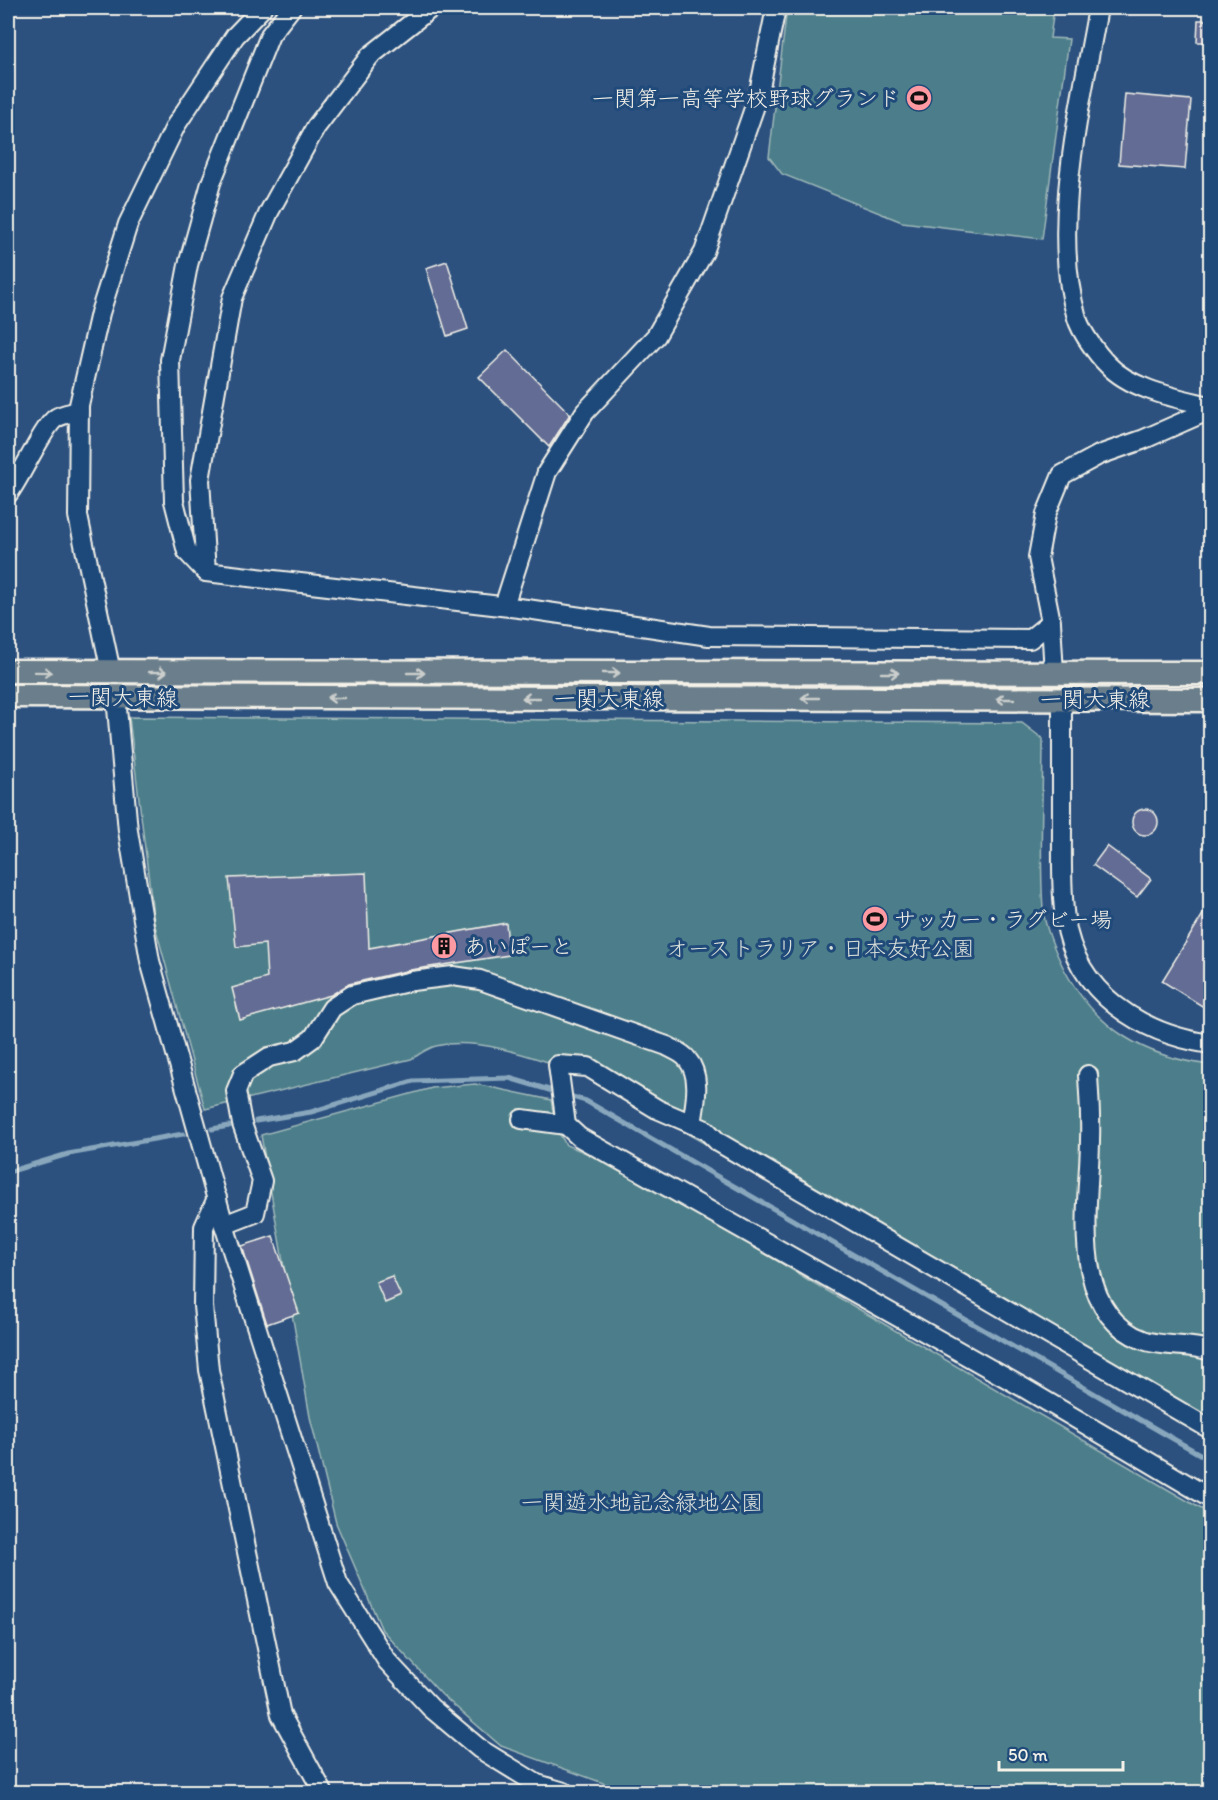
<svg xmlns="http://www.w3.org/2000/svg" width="1218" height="1800" font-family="Itim,'Klee One',sans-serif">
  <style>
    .green { fill: #4c7e8a; stroke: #a0b8b9; stroke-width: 1.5 }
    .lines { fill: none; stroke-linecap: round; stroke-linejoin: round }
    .stream { stroke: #89a7bc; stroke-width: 5 }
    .building { fill: #626c94; stroke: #f4f1e8; stroke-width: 1.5 }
    .minor-casing { stroke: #f4f1e8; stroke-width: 22 }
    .major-casing { stroke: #f4f1e8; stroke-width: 27 }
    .minor { stroke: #1f4a7a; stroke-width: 18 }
    .major { stroke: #6b7e8b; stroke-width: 22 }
    .oneway { stroke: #cbcecc }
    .labels { text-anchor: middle; stroke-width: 6; stroke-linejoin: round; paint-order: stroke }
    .poi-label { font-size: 22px; fill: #f4f1e8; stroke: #1f4a7a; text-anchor: start }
    .street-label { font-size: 22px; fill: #f4f1e8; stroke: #1f4a7a }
    .park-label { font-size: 22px; fill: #dbe0da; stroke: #1f4a7a }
  </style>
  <rect width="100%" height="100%" fill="#2c517f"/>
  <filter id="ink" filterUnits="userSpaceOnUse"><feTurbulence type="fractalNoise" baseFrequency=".0167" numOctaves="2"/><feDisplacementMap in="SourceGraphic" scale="12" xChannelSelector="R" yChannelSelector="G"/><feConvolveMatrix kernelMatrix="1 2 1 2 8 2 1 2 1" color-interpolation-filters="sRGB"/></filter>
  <g filter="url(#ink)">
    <!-- green -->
    <g class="green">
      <path d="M 787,8 L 1054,8 L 1050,38 L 1069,39 L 1042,239 L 902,222 L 782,174 L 769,157 Z"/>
      <path d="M 129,717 L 1022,723 L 1043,739 C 1043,795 1039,853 1043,909 C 1045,929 1055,951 1064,969 C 1096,1029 1144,1057 1210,1065 L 1210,1429 L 580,1073 C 539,1059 479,1036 436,1046 C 427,1048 419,1055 411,1059 L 205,1109 L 154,922 Z"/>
      <path d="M 475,1084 L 551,1100 L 556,1128 L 566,1145 L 629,1170 L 807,1279 L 1210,1514 L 1210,1792 L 628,1792 L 501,1746 L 442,1695 L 382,1630 L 336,1523 L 310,1417 L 261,1135 L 432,1088 Z"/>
    </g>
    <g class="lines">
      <!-- stream -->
      <g class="stream">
        <path d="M 256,1121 L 311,1112 L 413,1081 L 509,1078 L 586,1101 L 1210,1460"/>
        <path d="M 212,1129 L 229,1126"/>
        <path d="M 8,1172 L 68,1154 L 183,1134"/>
      </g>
    </g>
    <!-- building -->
    <g class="building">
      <path d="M 1198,20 L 1210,20 L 1210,42 L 1197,42 Z"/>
      <path d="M 1125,94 L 1191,100 L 1185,169 L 1119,164 Z"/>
      <path d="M 447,261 L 468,329 L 447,336 L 426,268 Z"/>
      <path d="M 507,350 L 570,414 L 549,447 L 479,377 Z"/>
      <circle cx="1145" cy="822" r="13"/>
      <path d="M 1107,846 L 1151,879 L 1137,897 L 1093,865 Z"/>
      <path d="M 366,873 L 369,948 L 506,923 L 509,955 L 410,970 L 349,984 L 331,995 L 240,1020 L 232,988 L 267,978 L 265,944 L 236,947 L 229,878 Z"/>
      <path d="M 1210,903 L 1210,1011 L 1162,981 Z"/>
      <path d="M 273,1236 L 299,1313 L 267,1324 L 242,1246 Z"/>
      <path d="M 392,1276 L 401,1296 L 385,1303 L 376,1282 Z"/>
    </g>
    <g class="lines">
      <defs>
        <g id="minor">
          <path d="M 431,8 L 370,56 L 316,127 L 269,212 L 232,298 L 200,480 L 206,572 L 527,609 L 709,636 L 1030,639 L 1051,622 L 1054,674"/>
          <path d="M 1098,8 C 1082,101 1049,226 1077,318 C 1081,332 1097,354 1107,364 C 1131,390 1177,398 1210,406"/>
          <path d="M 8,494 C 20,479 44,425 56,418 C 62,414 72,413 79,411"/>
          <path d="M 206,572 L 187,552 L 174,501 L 170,360 L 188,265 L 211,183 L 270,35 L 291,8"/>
          <path d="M 504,606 L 547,472 L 585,412 L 656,336 L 704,252 L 758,97 L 776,8"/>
          <path d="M 1051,622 L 1038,557 L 1046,514 L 1062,475 L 1099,455 L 1142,440 L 1210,410"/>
          <path d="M 111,672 L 78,516 L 79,405 L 100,313 L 128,224 L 176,125 L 235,36 L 262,8"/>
          <path d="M 116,697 L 128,831 L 150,961 L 224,1225 L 338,1583 L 387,1661 L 431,1708 L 480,1749 L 537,1784 L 564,1792"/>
          <path d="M 1062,699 C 1062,743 1062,788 1062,832 C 1062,861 1061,890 1065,919 C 1076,994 1142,1034 1210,1044"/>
          <path d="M 1088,1075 C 1089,1096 1091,1117 1090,1139 C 1090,1201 1066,1310 1143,1340 C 1165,1348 1190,1343 1210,1351"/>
          <path d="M 522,1119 L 566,1125"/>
          <path d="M 217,1198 L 204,1227 L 203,1306 L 209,1370 L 281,1715 L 323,1792"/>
          <path d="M 224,1225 L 255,1213 L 262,1181 L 242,1124 L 236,1091 L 243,1074 L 269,1057 L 295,1051 L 313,1038 L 332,1008 L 352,995 L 412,981 L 453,976 L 480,980 L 667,1046 C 672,1049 683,1053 687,1059 C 702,1076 695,1104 692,1124"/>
          <path d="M 1210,1429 L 718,1142 L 706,1130 L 657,1109 L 588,1067 L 558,1065 L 566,1125 L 579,1137 L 1024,1388 L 1210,1498"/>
        </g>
        <g id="major">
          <path d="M 8,671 L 1210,673"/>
          <path d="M 8,696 L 1210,700"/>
        </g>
      </defs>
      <!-- minor casing -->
      <use href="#minor" class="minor-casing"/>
      <!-- major casing -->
      <use href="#major" class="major-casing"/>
      <!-- minor -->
      <use href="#minor" class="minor"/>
      <!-- major -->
      <use href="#major" class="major"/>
    </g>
    <!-- one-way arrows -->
    <defs><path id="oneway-shaft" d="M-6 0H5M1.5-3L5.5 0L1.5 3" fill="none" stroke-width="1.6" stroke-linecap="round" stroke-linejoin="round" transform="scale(1.5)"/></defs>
    <g class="oneway">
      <use href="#oneway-shaft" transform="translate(43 672) rotate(1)"/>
      <use href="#oneway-shaft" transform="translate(158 672)"/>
      <use href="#oneway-shaft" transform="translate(416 673)"/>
      <use href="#oneway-shaft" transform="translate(611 673)"/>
      <use href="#oneway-shaft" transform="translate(890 673)"/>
      <use href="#oneway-shaft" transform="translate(336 698) rotate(180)"/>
      <use href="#oneway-shaft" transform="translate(531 698) rotate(180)"/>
      <use href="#oneway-shaft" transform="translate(810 698) rotate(-180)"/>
      <use href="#oneway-shaft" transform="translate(1005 699) rotate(-180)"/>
    </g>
  </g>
  <!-- icons -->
  <defs>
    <symbol id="stadium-disc" viewBox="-11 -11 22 22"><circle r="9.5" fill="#ff9aa2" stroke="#1f4a7a"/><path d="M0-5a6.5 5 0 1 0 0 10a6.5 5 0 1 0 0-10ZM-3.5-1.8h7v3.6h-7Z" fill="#111"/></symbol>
    <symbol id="building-disc" viewBox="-11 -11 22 22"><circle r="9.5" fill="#ff9aa2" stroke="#1f4a7a"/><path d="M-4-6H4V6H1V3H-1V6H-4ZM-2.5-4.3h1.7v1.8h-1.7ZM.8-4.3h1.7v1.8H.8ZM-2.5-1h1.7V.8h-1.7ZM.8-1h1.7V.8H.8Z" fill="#111"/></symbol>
  </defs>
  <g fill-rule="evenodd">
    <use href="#stadium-disc" x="904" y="83" width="30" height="30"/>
    <use href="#stadium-disc" x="860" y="904" width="30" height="30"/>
    <use href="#building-disc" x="429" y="931" width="30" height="30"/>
  </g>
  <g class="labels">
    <!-- poi labels -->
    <g class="poi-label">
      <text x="900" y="106" text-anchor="end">一関第一高等学校野球グランド</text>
      <text x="894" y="927">サッカー・ラグビー場</text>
      <text x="464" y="954">あいぽーと</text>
    </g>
    <!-- street labels -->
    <g class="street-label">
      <text transform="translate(123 697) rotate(1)" y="8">一関大東線</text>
      <text x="609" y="706">一関大東線</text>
      <text x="1095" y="707">一関大東線</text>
    </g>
    <!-- park labels -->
    <g class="park-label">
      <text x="820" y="956">オーストラリア・日本友好公園</text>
      <text x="642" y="1510">一関遊水地記念緑地公園</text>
    </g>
  </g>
  <!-- margin -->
  <rect width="1218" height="1800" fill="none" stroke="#1f4a7a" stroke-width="30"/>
  <rect x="15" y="15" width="1188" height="1770" fill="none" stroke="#f4f1e8" stroke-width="2" filter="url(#ink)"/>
  <!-- scale -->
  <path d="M999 1761v9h124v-9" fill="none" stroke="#f4f1e8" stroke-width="3"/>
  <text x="1008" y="1761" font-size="18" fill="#f4f1e8" stroke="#1f4a7a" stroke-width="4.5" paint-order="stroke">50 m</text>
</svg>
